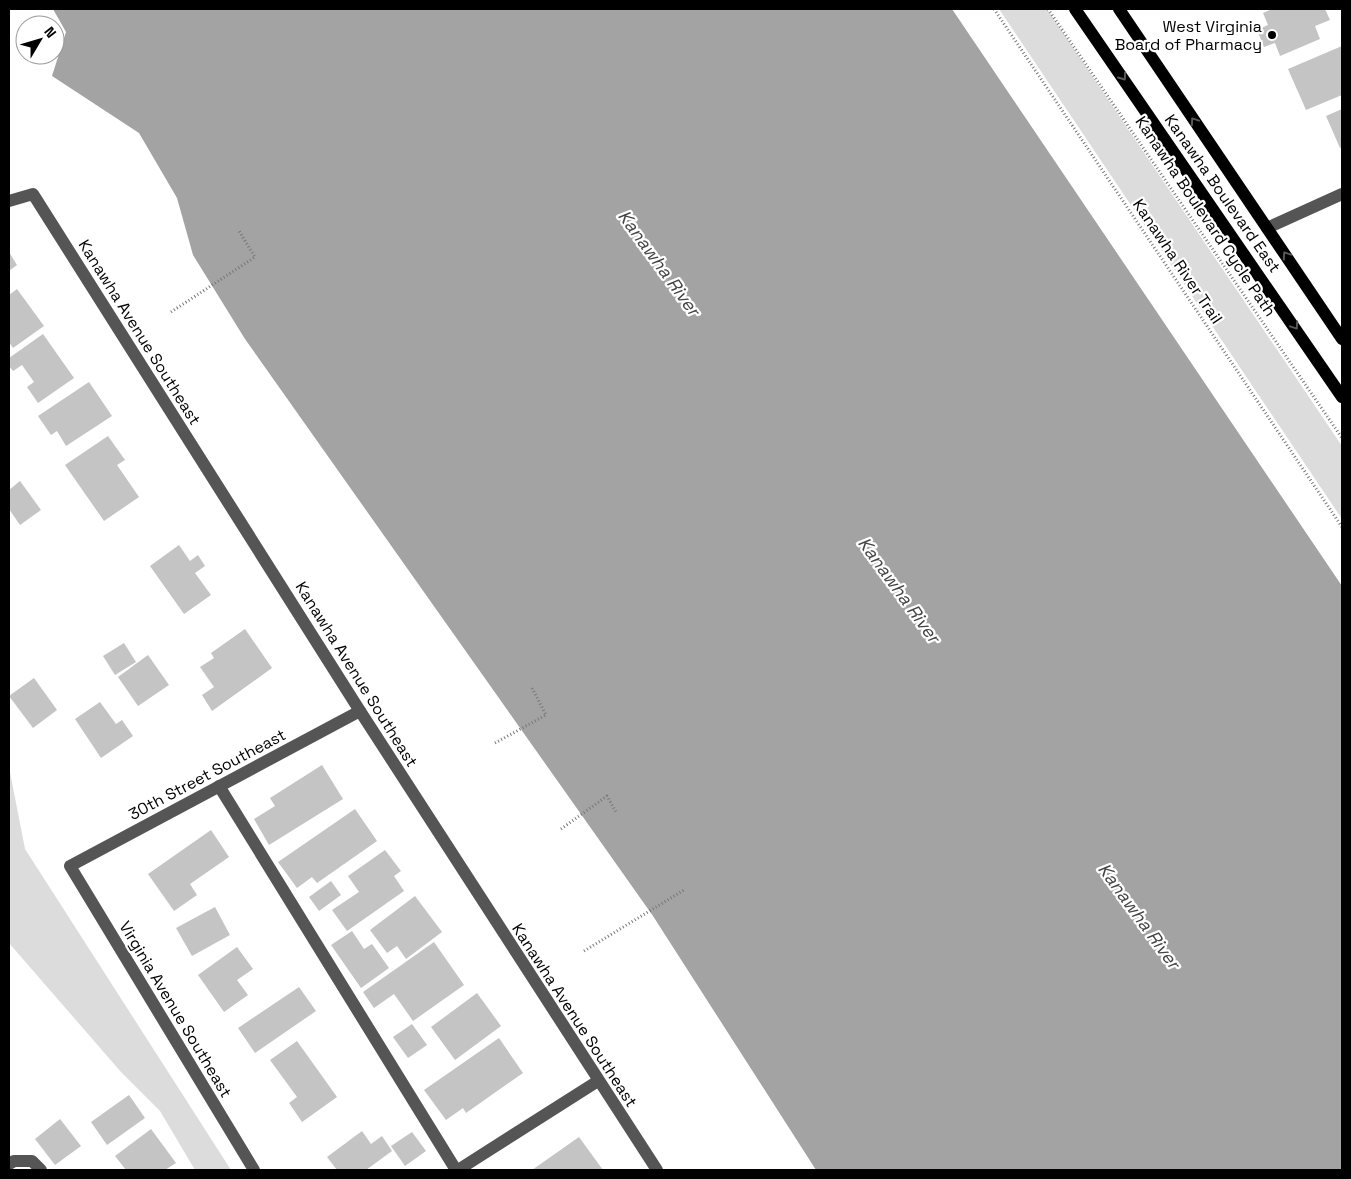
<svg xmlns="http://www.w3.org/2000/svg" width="1351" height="1179" font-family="'Space Grotesk',sans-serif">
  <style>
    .green { fill: #dcdcdc }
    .water { fill: #a3a3a3 }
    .building { fill: #c4c4c4 }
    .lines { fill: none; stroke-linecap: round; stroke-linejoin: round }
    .path { stroke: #777; stroke-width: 3; stroke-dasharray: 1 2.5; stroke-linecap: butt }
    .minor { stroke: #555; stroke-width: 12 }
    .major { stroke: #000; stroke-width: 12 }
    .oneway { stroke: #595959 }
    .poi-dot { fill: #000; stroke: #fff; stroke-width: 2 }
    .labels { text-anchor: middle; stroke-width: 4.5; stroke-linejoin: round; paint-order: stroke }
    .poi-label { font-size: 16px; fill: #000; stroke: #fff; text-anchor: end }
    .street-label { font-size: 16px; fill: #000; stroke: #fff }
    .water-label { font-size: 18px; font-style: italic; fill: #444; stroke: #fff }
  </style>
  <rect width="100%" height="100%" fill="#fff"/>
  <!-- green -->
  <g class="green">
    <path d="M 999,9 L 1047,9 L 1342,446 L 1342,519 Z"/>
    <path d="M 9,767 L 25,849 L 231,1170 L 195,1170 L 160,1111 L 121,1072 L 9,943 Z"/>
  </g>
  <!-- water -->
  <path class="water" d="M 53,9 L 952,9 L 1342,586 L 1342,1170 L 816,1170 L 653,916 L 245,339 L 193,255 L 177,198 L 139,133 L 52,76 L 66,32 Z"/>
  <!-- building -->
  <g class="building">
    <path d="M 1272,9 L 1325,9 L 1330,20 L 1315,26 L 1320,39 L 1280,56 L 1275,43 L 1264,47 L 1257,30 L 1268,25 L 1263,13 Z"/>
    <path d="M 1342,46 L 1342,95 L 1306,110 L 1288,69 Z"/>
    <path d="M 1342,109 L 1342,147 L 1340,148 L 1326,116 Z"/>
    <path d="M 9,252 L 17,265 L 9,271 Z"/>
    <path d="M 17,289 L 44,326 L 13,348 L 9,342 L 9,295 Z"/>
    <path d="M 43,334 L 74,378 L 38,403 L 27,387 L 34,382 L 22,365 L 13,371 L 9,366 L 9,358 Z"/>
    <path d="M 89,382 L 112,416 L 66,446 L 57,431 L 51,435 L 38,416 Z"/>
    <path d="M 108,436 L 125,460 L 117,465 L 139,497 L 104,521 L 65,465 Z"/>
    <path d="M 20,481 L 41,510 L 20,525 L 9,509 L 9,490 Z"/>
    <path d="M 179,545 L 190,561 L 198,555 L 205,566 L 195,573 L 211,595 L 184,614 L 150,566 Z"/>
    <path d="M 245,629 L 272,668 L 212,711 L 202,695 L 214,687 L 200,667 L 214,658 L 211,653 Z"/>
    <path d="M 124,643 L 136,662 L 115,675 L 103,656 Z"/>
    <path d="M 148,655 L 169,685 L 138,706 L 118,677 Z"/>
    <path d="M 34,678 L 57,710 L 33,728 L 9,696 Z"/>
    <path d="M 100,702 L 116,724 L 122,720 L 133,736 L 101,758 L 75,719 Z"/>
    <path d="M 322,765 L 343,799 L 269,845 L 254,819 L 275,806 L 270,798 Z"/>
    <path d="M 355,809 L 377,841 L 317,883 L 312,877 L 297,888 L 278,862 Z"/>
    <path d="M 211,830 L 229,857 L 190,884 L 197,895 L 174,911 L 148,874 Z"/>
    <path d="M 385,850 L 401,871 L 394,876 L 404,891 L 347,931 L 332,910 L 359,892 L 348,876 Z"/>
    <path d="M 331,881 L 341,895 L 319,911 L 309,897 Z"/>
    <path d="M 415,896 L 442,932 L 406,959 L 397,946 L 387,953 L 370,930 Z"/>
    <path d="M 215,907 L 230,935 L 192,956 L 176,928 Z"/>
    <path d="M 352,931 L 364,949 L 372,944 L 389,968 L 361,988 L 331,945 Z"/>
    <path d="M 434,942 L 464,985 L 413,1021 L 394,994 L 374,1008 L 363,992 Z"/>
    <path d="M 237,947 L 253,969 L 237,980 L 248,995 L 224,1012 L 198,975 Z"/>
    <path d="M 299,987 L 316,1011 L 255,1053 L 238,1028 Z"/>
    <path d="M 477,993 L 501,1026 L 455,1060 L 431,1027 Z"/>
    <path d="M 412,1024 L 427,1045 L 408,1058 L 393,1037 Z"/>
    <path d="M 499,1038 L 523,1073 L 466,1113 L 463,1108 L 446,1120 L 424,1090 Z"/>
    <path d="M 297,1041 L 337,1097 L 302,1122 L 289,1103 L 297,1097 L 270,1060 Z"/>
    <path d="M 129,1095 L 145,1118 L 107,1145 L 91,1122 Z"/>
    <path d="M 60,1119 L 81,1146 L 55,1165 L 35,1139 Z"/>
    <path d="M 151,1129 L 176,1163 L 165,1170 L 126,1170 L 115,1156 Z"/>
    <path d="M 362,1131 L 371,1144 L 382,1136 L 392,1151 L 366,1170 L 337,1170 L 327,1157 Z"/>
    <path d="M 412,1132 L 426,1151 L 405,1166 L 391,1146 Z"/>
    <path d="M 579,1137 L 603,1170 L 532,1170 Z"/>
  </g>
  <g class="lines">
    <!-- path -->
    <g class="path">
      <path d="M 994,9 L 1342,527"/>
      <path d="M 1048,9 L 1342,438"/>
      <path d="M 171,312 L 255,257 L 239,231"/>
      <path d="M 495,743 L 546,715 L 531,686"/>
      <path d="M 561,829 L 607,796 L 616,812"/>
      <path d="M 584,951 L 684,890"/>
    </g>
    <!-- minor -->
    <g class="minor">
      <path d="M 9,201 L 33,194 L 360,711 L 657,1170"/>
      <path d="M 1267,228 L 1342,194"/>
      <path d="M 219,786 L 456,1170"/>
      <path d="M 9,1164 L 14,1161 L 32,1161 L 41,1170"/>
      <path d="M 254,1170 L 70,866 L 360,711"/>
      <path d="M 458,1170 L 598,1081"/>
    </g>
    <!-- major -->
    <g class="major">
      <path d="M 1075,9 L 1342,397"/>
      <path d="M 1119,9 L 1342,339"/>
    </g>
  </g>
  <!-- one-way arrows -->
  <defs><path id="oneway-chevron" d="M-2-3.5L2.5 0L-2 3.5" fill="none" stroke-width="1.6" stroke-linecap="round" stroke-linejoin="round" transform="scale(1.25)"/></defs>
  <g class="oneway">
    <use href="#oneway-chevron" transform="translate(1123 77) rotate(55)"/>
    <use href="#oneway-chevron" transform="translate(1194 121) rotate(-124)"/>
    <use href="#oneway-chevron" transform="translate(1286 255) rotate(-124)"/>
    <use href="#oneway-chevron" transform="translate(1295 326) rotate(56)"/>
  </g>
  <!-- markers -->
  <circle class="poi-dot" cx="1272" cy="35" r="5"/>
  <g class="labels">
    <!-- poi labels -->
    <g class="poi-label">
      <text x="1262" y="32">West Virginia<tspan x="1262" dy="18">Board of Pharmacy</tspan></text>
    </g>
    <!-- street labels -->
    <g class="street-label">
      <text transform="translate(1223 193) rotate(55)" y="6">Kanawha Boulevard East</text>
      <text transform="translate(1206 216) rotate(56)" y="6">Kanawha Boulevard Cycle Path</text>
      <text transform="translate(1178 261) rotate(56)" y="6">Kanawha River Trail</text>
      <text transform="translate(140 332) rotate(58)" y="6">Kanawha Avenue Southeast</text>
      <text transform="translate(357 674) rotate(58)" y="6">Kanawha Avenue Southeast</text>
      <text transform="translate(207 774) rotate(-28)" y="6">30th Street Southeast</text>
      <text transform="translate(176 1009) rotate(59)" y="6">Virginia Avenue Southeast</text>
      <text transform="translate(575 1015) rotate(57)" y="6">Kanawha Avenue Southeast</text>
    </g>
    <!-- water labels -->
    <g class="water-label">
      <text transform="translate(659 263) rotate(54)" y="6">Kanawha River</text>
      <text transform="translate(899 590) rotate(54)" y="6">Kanawha River</text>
      <text transform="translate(1139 916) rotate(54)" y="6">Kanawha River</text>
    </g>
  </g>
  <!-- border -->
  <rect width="1351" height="1179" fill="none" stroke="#000000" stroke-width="20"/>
  <!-- north arrow -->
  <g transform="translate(40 40) rotate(52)"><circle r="24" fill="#ffffff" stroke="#999999"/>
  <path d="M0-4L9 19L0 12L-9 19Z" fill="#000000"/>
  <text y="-8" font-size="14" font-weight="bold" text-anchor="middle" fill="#000000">N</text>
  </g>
</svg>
